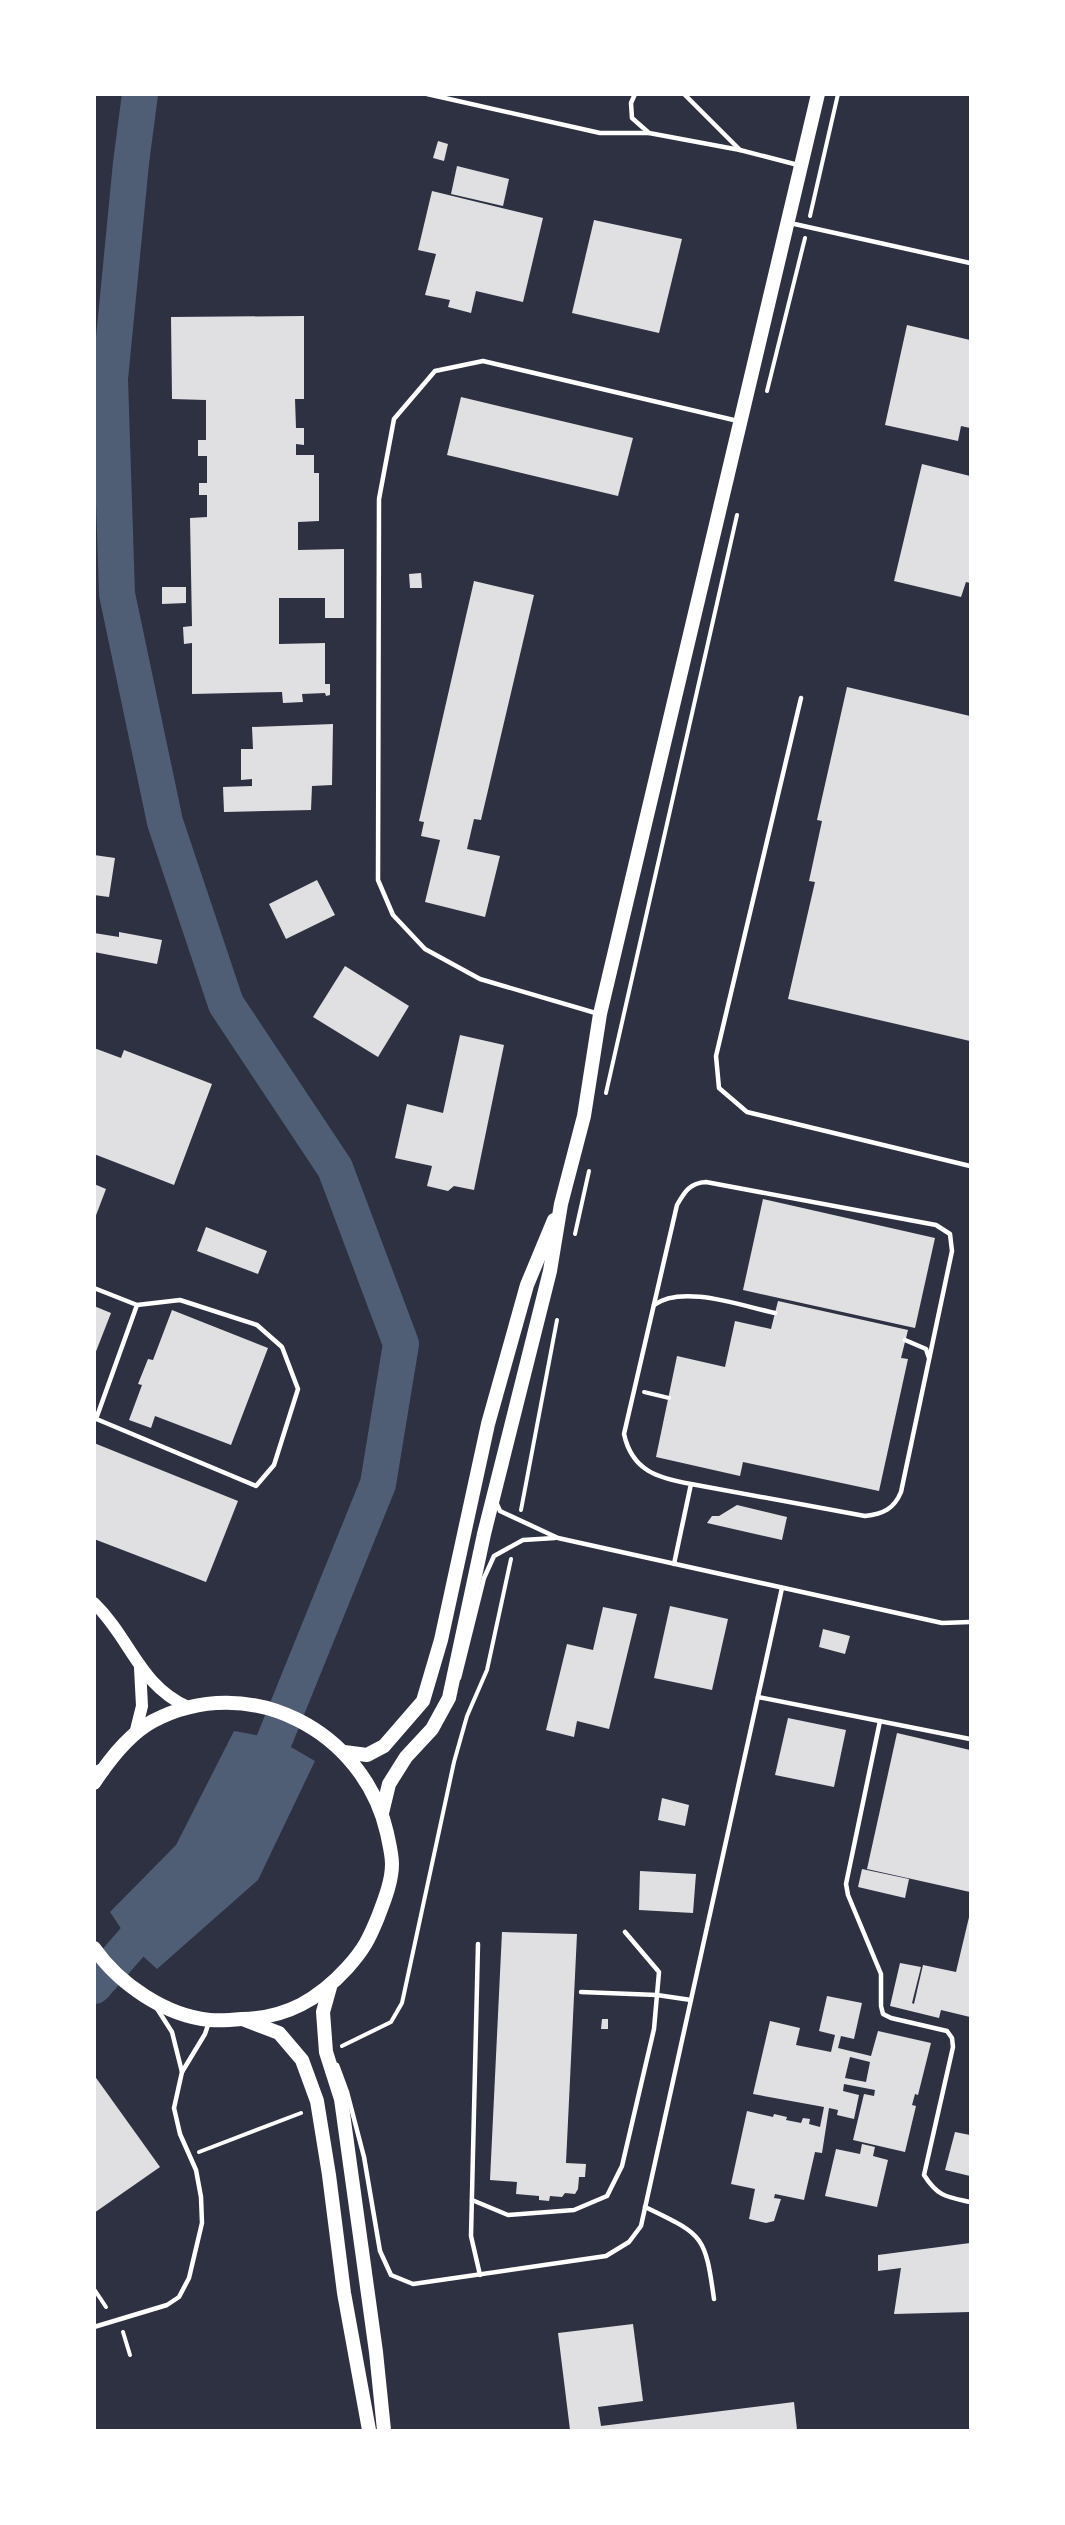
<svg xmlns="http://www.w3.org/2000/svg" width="1065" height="2525" font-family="'Nunito Sans',sans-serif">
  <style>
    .water { fill: #4f5d75 }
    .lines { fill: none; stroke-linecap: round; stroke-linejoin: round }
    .river { stroke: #4f5d75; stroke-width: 36 }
    .building { fill: #e0e0e3; fill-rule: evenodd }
    .path { stroke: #fff; stroke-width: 4 }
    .service { stroke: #fff; stroke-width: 4.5 }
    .secondary { stroke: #fff; stroke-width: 12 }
    .primary { stroke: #fff; stroke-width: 14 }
    .trunk { stroke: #fff; stroke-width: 14 }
  </style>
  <rect width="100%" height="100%" fill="#2d3142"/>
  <!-- water -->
  <path class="water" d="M 234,1731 L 277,1739 L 315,1761 L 258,1880 L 157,1969 L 134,1948 L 110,1912 L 176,1845 Z"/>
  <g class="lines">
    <!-- river -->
    <g class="river">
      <path d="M 140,94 L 131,163 L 110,379 L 117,594 L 165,822 L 226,1004 L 335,1168 L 401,1344 L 378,1484 L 257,1783"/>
      <path d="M 94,1986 L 163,1907"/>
    </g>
  </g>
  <!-- building -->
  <g class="building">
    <path d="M 438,141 L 448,144 L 444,161 L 433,158 Z"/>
    <path d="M 457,166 L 509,179 L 503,206 L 451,194 Z"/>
    <path d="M 432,191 L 543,218 L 523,302 L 476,291 L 471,313 L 448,307 L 450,300 L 425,295 L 436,254 L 418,250 Z"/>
    <path d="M 594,220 L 682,239 L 659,333 L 572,313 Z"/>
    <path d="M 304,316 L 304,399 L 295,399 L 296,428 L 304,428 L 304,445 L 296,444 L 296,455 L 314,455 L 314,473 L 319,473 L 319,521 L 298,522 L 298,550 L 344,549 L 344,618 L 325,618 L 325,598 L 279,598 L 279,644 L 325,643 L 325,684 L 330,684 L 330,695 L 326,696 L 325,693 L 302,694 L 303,702 L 283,703 L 282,692 L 192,694 L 192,643 L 184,644 L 183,627 L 192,626 L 190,518 L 207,517 L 207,495 L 199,495 L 199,483 L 207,483 L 207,456 L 198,456 L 198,440 L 206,440 L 206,400 L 172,399 L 171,317 Z"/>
    <path d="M 907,325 L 970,340 L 970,428 L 961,426 L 958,441 L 885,425 Z"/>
    <path d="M 461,397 L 633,438 L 618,496 L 447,455 Z"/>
    <path d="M 922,464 L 970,476 L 970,583 L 966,582 L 961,597 L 894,581 Z"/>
    <path d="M 421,573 L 422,588 L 410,588 L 409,574 Z"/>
    <path d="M 474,581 L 534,595 L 481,820 L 474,819 L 467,849 L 500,856 L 485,917 L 425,902 L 440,840 L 421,836 L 424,822 L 419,821 Z"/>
    <path d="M 162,587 L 186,587 L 186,603 L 162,604 Z"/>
    <path d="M 847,687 L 970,716 L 970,1041 L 788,999 L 815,882 L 809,881 L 822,821 L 817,820 Z"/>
    <path d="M 333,724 L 332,785 L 312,786 L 311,810 L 224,812 L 223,787 L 252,786 L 252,779 L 241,780 L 241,749 L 253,749 L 252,727 Z"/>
    <path d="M 94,855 L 115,858 L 109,897 L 94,895 Z"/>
    <path d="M 317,880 L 335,915 L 286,939 L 269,904 Z"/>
    <path d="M 119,932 L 162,940 L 157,964 L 94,952 L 94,933 L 119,937 Z"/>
    <path d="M 345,966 L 409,1006 L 378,1057 L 313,1017 Z"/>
    <path d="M 460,1035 L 504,1045 L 474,1190 L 454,1186 L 448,1191 L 427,1186 L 432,1166 L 395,1158 L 407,1104 L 443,1113 Z"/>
    <path d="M 94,1048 L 121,1058 L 124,1050 L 212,1084 L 174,1185 L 94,1154 Z"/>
    <path d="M 94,1184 L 106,1189 L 95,1218 L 94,1218 Z"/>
    <path d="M 763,1199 L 935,1238 L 915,1328 L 743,1290 Z"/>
    <path d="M 206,1227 L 267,1251 L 258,1274 L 197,1251 Z"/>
    <path d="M 778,1301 L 908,1330 L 901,1358 L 908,1359 L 879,1491 L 743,1462 L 740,1476 L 656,1457 L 677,1356 L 725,1367 L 735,1321 L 771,1329 Z"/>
    <path d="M 94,1306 L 111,1313 L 95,1354 L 94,1354 Z"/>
    <path d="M 172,1310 L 268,1348 L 231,1445 L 155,1416 L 151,1428 L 129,1420 L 142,1385 L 138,1384 L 148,1359 L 153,1360 Z"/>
    <path d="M 94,1443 L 238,1501 L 206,1582 L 94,1539 Z"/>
    <path d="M 737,1505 L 787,1517 L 782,1540 L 707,1523 L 712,1516 L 719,1516 Z"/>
    <path d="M 670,1606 L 728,1619 L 712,1690 L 654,1678 Z"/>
    <path d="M 603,1607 L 637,1614 L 609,1729 L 577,1721 L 574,1737 L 546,1730 L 567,1644 L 593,1650 Z"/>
    <path d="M 823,1629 L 850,1636 L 845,1654 L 819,1647 Z"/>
    <path d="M 788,1718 L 846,1730 L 834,1787 L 775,1775 Z"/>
    <path d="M 897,1733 L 970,1750 L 970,1892 L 867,1869 Z"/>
    <path d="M 662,1798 L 689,1805 L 685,1826 L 658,1820 Z"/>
    <path d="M 862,1869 L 909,1879 L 905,1898 L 858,1887 Z"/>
    <path d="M 640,1871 L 696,1874 L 693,1913 L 639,1910 Z"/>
    <path d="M 970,1913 L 970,2017 L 941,2010 L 939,2018 L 890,2006 L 900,1963 L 921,1967 L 912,2003 L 914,2004 L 923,1965 L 956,1972 Z"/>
    <path d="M 502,1932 L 577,1934 L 566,2163 L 586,2164 L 585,2177 L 579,2177 L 578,2189 L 575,2194 L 565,2193 L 562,2197 L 550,2196 L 549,2201 L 539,2200 L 539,2196 L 516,2194 L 517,2182 L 490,2180 Z"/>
    <path d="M 827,1996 L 862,2003 L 854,2039 L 841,2036 L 838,2048 L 871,2056 L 878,2031 L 931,2043 L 918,2095 L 915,2094 L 912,2105 L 916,2106 L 905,2152 L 853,2140 L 864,2094 L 874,2096 L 875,2090 L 844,2084 L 843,2091 L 859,2095 L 854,2119 L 837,2115 L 838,2110 L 829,2108 L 822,2153 L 815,2152 L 804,2200 L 775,2194 L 774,2198 L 781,2199 L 774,2221 L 766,2223 L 749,2219 L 755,2189 L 731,2184 L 747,2111 L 773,2117 L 774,2114 L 787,2117 L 786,2120 L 801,2123 L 803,2118 L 810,2119 L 809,2124 L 820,2127 L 824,2107 L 753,2094 L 770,2021 L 800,2028 L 796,2045 L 831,2052 L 835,2035 L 819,2031 ZM 850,2057 L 870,2062 L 866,2082 L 845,2078 Z"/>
    <path d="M 602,2019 L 608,2019 L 608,2029 L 601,2029 Z"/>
    <path d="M 94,2075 L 160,2167 L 94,2213 Z"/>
    <path d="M 955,2132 L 970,2135 L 970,2176 L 945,2170 Z"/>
    <path d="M 862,2144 L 875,2147 L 873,2156 L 888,2160 L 877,2207 L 825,2196 L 836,2149 L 860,2154 Z"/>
    <path d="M 970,2243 L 970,2312 L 894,2314 L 901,2268 L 878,2271 L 878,2255 Z"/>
    <path d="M 633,2324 L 643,2401 L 598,2407 L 601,2426 L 794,2402 L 797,2430 L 570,2430 L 558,2333 Z"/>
  </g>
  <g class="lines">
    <!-- path -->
    <g class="path">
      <path d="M 810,216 L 838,94"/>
      <path d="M 767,391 L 805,238"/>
      <path d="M 606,1093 L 737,515"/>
      <path d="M 575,1234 L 589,1171"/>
      <path d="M 644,1392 L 669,1398"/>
      <path d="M 521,1510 L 557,1320"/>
      <path d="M 342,2046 L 391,2022 L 402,2003 L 454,1762 L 467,1716 L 487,1670 L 511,1559"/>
      <path d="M 199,2152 L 301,2113"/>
      <path d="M 94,2289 L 106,2307"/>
      <path d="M 123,2332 L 130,2355"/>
    </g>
    <!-- service -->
    <g class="service">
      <path d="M 427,94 L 600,133 L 649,133"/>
      <path d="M 635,94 L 631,103 L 632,118 L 649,133 L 740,150 L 798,165"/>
      <path d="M 684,94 L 740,150"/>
      <path d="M 790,223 L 970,263"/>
      <path d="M 801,698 L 716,1056 L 719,1088 L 747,1112 L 970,1166"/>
      <path d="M 599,1014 L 480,979 L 425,949 L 393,915 L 378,880 L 379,499 L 394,419 L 435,371 L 483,361 L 738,421"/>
      <path d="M 94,1288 L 137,1305 L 180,1300 L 257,1325 L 282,1347 L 298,1389 L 274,1465 L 256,1486 L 94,1418"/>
      <path d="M 654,1305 C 682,1284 742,1306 775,1313"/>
      <path d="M 905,1340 L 926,1349 L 929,1358"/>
      <path d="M 96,1419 L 137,1305"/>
      <path d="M 496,1502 L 500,1511 L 558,1538 L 942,1623 L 970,1622"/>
      <path d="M 674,1564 L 691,1484 L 865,1516 C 883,1514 894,1509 901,1492 L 952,1251 L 950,1234 L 936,1225 L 706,1182 C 690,1183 685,1191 677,1205 L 624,1434 C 632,1471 658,1478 691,1484"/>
      <path d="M 459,1678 L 484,1578 L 494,1556 L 523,1540 L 555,1538"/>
      <path d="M 758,1697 L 970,1739"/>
      <path d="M 880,1721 L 846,1884 L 848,1895 L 881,1974 L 881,2006 L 883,2014 L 891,2018 L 947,2031 L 952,2038 L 953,2047 L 924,2175 C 938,2197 947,2197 970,2202"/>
      <path d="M 478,1944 L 471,2236 L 480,2275"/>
      <path d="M 581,1992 L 657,1995 L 691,2000"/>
      <path d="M 156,2007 L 172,2032 L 182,2072"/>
      <path d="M 337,2065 L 347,2092 L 364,2157 L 380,2251 L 391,2275 L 413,2284 L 606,2256 L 629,2242 L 641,2226 L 782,1588"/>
      <path d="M 472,2200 L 508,2215 L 574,2210 L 607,2196 L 622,2166 L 654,2029 L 659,1972 L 625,1932"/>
      <path d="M 645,2207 C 703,2235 705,2234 714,2299"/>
      <path d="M 94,2327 L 167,2305 L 179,2297 L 189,2278 L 202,2223 L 201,2197 L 196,2170 L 180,2134 L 174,2108 L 182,2072 L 205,2034 L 209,2022"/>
    </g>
    <!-- secondary -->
    <g class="secondary">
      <path d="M 94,1603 C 131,1639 139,1685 188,1707"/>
      <path d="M 135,1734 L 142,1706 L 140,1668"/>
    </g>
    <!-- primary -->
    <g class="primary">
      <path d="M 344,1752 L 367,1755 L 384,1746 L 423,1701 L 441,1640 L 488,1424 L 527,1285 L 554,1220"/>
      <path d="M 94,1783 C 109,1760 129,1734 153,1721 C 249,1670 364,1731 387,1833 C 389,1843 392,1854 392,1864 C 392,1882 384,1901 378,1917 C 369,1939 364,1949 348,1967 C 319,1999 287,2018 242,2019 C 232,2020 221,2021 210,2020 C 166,2016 119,1984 94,1948"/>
      <path d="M 382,1813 L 389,1784 L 406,1757 L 432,1729 L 449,1698 L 484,1534 L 550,1271 L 561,1204 L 584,1116 L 600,1014 L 818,94"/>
      <path d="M 330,1987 L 323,2012 L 326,2052 L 341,2099 L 376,2352 L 384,2430"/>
      <path d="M 245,2020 L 279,2033 L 302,2060 L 317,2101 L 329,2175 L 344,2293 L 369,2430"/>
    </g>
    <!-- trunk -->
    <path class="trunk" d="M 94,1774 L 103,1770"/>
  </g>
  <!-- border -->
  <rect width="1065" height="2525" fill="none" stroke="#ffffff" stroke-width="192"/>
</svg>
